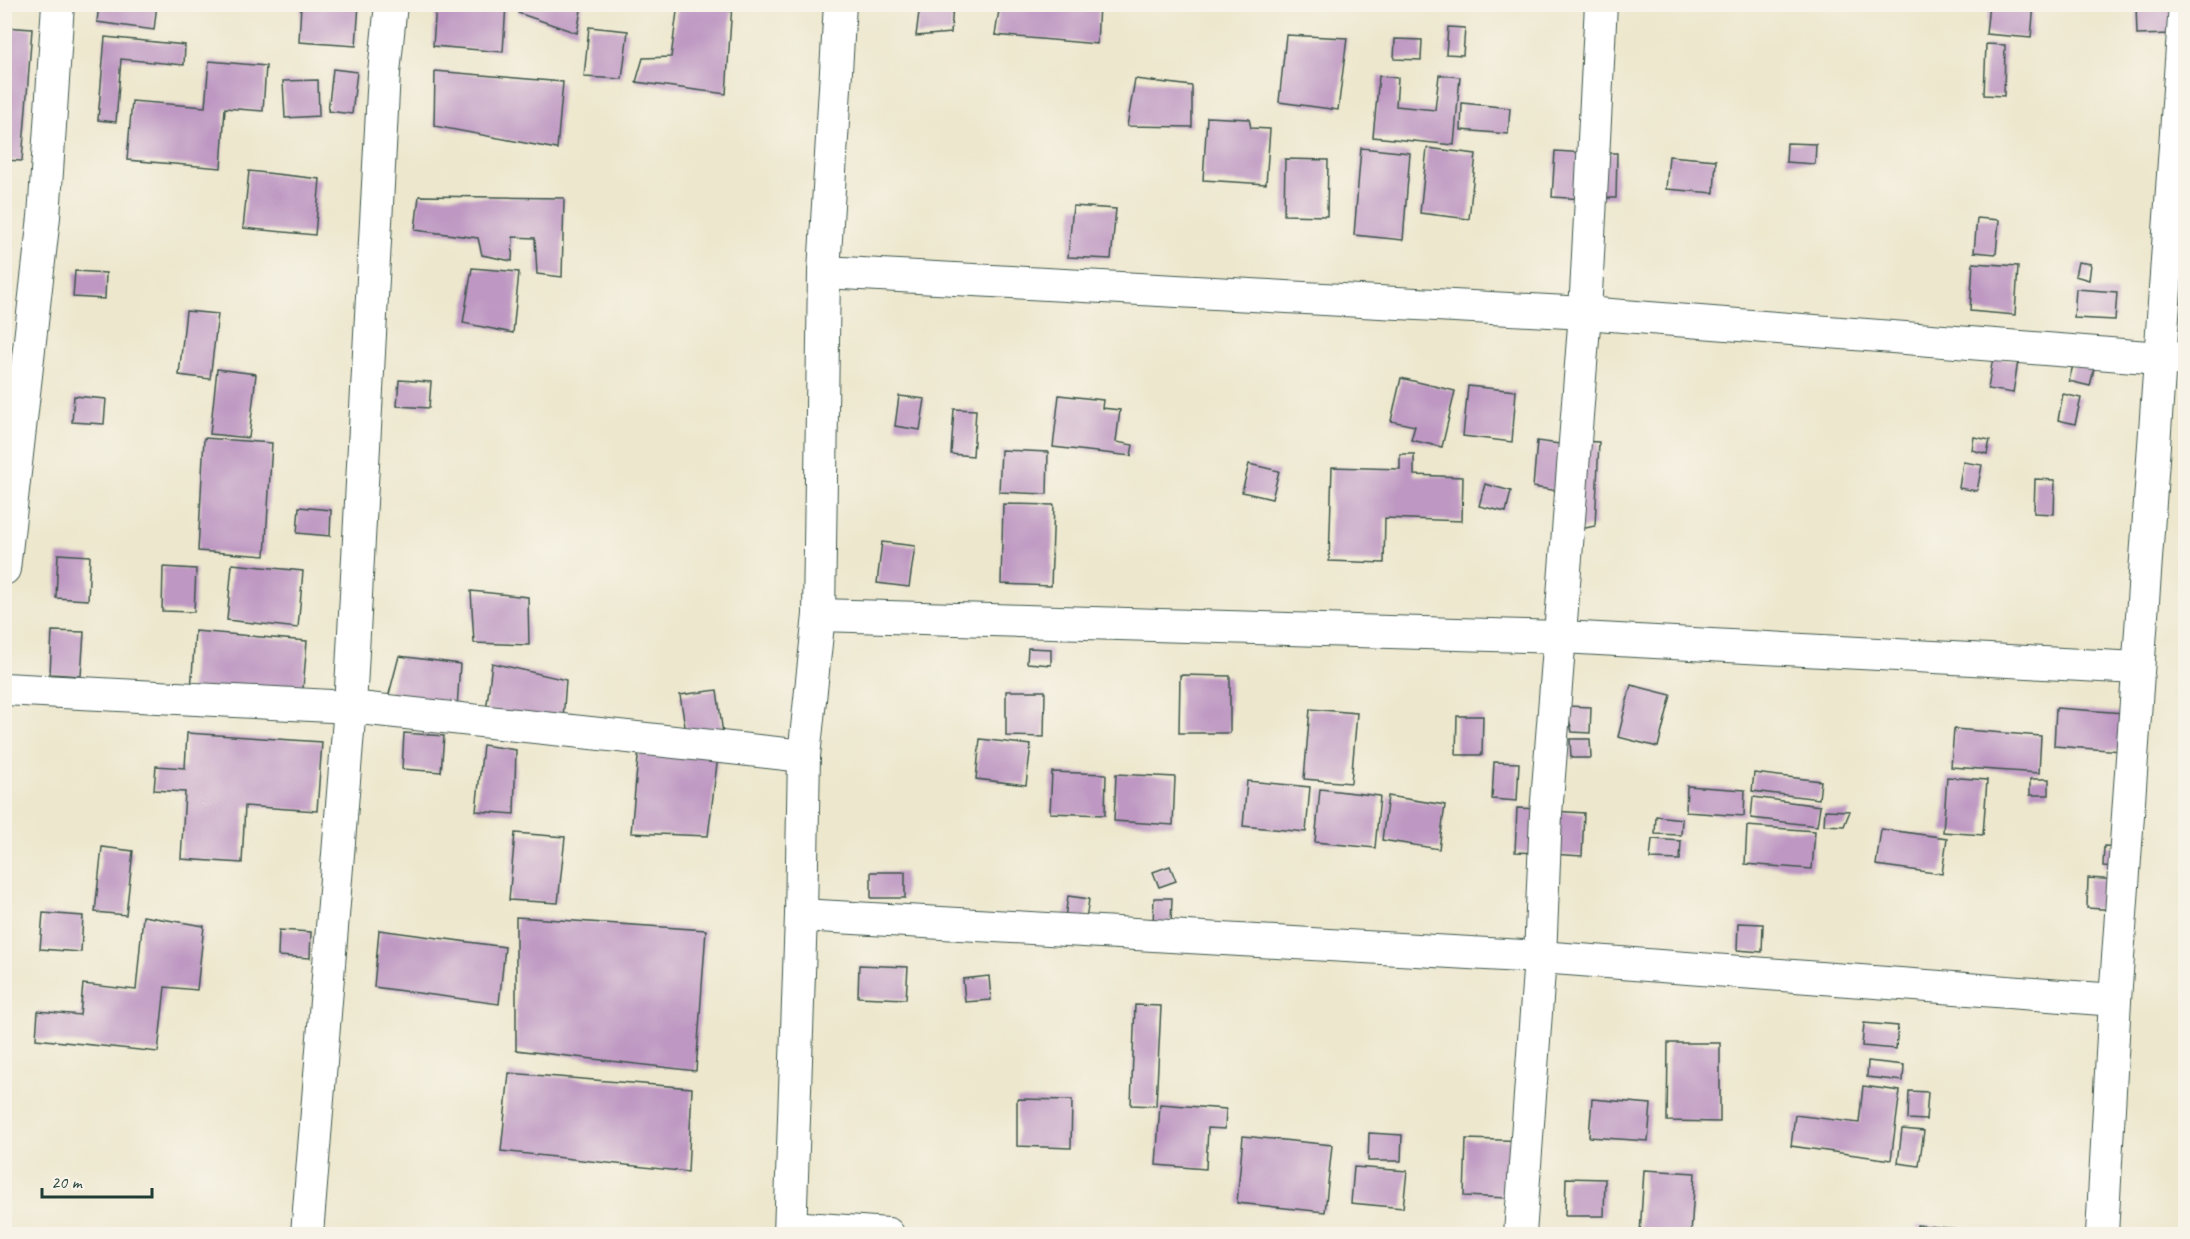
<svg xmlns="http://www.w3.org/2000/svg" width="2190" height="1239" font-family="Caveat,sans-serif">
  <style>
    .building { fill: #be98c2 }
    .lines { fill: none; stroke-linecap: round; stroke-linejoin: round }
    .street-casing { stroke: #3e564b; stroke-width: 34 }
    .street { stroke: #fff; stroke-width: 32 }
  </style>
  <rect width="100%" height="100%" fill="#f7f3e8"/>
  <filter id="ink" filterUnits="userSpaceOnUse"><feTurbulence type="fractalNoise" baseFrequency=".0167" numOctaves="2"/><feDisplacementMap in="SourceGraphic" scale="12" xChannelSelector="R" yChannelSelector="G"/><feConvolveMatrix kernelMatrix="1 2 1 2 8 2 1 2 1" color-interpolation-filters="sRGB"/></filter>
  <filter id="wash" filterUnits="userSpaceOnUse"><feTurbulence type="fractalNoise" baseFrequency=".008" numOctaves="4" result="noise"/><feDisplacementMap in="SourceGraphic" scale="24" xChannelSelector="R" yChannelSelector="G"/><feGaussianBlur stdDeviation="1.35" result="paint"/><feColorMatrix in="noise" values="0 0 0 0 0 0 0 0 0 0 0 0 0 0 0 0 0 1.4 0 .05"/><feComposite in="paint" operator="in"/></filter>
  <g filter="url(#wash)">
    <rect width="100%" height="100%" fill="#ede7cd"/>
    <g id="blocks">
      <!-- building -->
      <g class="building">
        <path d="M 99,4 L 157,4 L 154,30 L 97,22 Z"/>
        <path d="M 301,4 L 359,4 L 356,46 L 299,42 Z"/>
        <path d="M 436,4 L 506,4 L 503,52 L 433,46 Z"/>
        <path d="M 519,4 L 582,4 L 577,33 L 518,13 Z"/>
        <path d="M 678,4 L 732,4 L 726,94 L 636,82 L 643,58 L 671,57 Z"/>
        <path d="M 920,4 L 953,4 L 951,33 L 916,36 Z"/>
        <path d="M 1000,4 L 1099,4 L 1097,44 L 995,35 Z"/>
        <path d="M 1989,4 L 2034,4 L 2031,38 L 1986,34 Z"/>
        <path d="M 2136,4 L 2172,4 L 2172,34 L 2137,35 Z"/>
        <path d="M 4,27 L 32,29 L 22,161 L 4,160 Z"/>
        <path d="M 589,27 L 628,31 L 622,79 L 584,77 Z"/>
        <path d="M 1448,27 L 1465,28 L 1463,55 L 1446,54 Z"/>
        <path d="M 1286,35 L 1347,38 L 1338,110 L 1279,102 Z"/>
        <path d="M 105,37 L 185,45 L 184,65 L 121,59 L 116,122 L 98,120 Z"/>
        <path d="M 1395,39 L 1422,40 L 1421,60 L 1394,59 Z"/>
        <path d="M 1986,44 L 2005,45 L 2004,96 L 1984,95 Z"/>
        <path d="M 209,61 L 266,66 L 263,111 L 225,108 L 221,168 L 127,160 L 132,101 L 205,107 Z"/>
        <path d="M 333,69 L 357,72 L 352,114 L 328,111 Z"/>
        <path d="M 435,71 L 563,82 L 557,149 L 434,126 Z"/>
        <path d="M 1439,75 L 1460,77 L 1454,145 L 1373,137 L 1379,76 L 1398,78 L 1396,106 L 1435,110 Z"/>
        <path d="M 1135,79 L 1192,86 L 1192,127 L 1127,126 Z"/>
        <path d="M 318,80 L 319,116 L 285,118 L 283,81 Z"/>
        <path d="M 1462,103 L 1510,108 L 1508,134 L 1461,130 Z"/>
        <path d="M 1207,117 L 1249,119 L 1251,128 L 1270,129 L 1266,184 L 1203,180 Z"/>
        <path d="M 1787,143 L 1816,144 L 1815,164 L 1786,162 Z"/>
        <path d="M 1361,148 L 1410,153 L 1403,240 L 1354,235 Z"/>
        <path d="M 1427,148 L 1476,154 L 1469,219 L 1420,213 Z"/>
        <path d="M 1555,151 L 1586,153 L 1584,199 L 1552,197 Z"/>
        <path d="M 1596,153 L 1617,153 L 1616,198 L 1595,198 Z"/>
        <path d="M 1669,156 L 1716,160 L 1714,193 L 1666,189 Z"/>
        <path d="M 1285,159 L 1328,160 L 1327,216 L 1284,215 Z"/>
        <path d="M 249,171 L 320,179 L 315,235 L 243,228 Z"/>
        <path d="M 419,196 L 564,198 L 562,277 L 537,274 L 535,238 L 513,237 L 512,261 L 482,255 L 478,238 L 415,230 Z"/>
        <path d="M 1073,206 L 1116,209 L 1111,259 L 1068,257 Z"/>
        <path d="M 1977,218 L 1999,220 L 1996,254 L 1974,252 Z"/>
        <path d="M 2078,262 L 2091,264 L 2089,280 L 2075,276 Z"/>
        <path d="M 1973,263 L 2018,266 L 2015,315 L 1970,311 Z"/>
        <path d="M 472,268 L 519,272 L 513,333 L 463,323 Z"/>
        <path d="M 75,271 L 106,273 L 105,299 L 73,297 Z"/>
        <path d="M 2076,289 L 2117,292 L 2115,320 L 2074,318 Z"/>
        <path d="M 186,311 L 218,314 L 210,379 L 179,375 Z"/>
        <path d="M 1993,357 L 2018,361 L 2013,393 L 1988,389 Z"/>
        <path d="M 2095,364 L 2090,386 L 2069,381 L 2073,365 Z"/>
        <path d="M 217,369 L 256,374 L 249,438 L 210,434 Z"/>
        <path d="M 1401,378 L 1455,391 L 1442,447 L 1411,440 L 1415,426 L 1391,421 Z"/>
        <path d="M 399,380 L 431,382 L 429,408 L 397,406 Z"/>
        <path d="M 1468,386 L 1516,391 L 1512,442 L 1463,436 Z"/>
        <path d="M 2063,394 L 2081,398 L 2075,424 L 2058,420 Z"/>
        <path d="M 1059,395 L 1103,400 L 1102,408 L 1120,410 L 1116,442 L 1133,445 L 1131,456 L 1053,447 Z"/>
        <path d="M 74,396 L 106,399 L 104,424 L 72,422 Z"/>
        <path d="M 899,396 L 925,399 L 920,430 L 895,426 Z"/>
        <path d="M 954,409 L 976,410 L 973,456 L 951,454 Z"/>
        <path d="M 1974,437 L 1990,440 L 1987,454 L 1972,450 Z"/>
        <path d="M 204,438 L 272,443 L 265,556 L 198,551 Z"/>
        <path d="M 1537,441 L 1567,445 L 1565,492 L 1533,487 Z"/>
        <path d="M 1580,441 L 1599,442 L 1595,526 L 1576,530 Z"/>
        <path d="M 1001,450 L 1048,452 L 1047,494 L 999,492 Z"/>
        <path d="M 1400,454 L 1414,454 L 1414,475 L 1463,477 L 1462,521 L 1385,518 L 1384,563 L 1329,561 L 1332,467 L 1400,469 Z"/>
        <path d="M 1963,462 L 1982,465 L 1977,491 L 1959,488 Z"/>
        <path d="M 1249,464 L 1279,471 L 1272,499 L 1242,492 Z"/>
        <path d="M 2035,479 L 2055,480 L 2054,514 L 2034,513 Z"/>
        <path d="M 1485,484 L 1511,491 L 1506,512 L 1479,506 Z"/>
        <path d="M 1003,504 L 1054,505 L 1051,586 L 1001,584 Z"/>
        <path d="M 299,507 L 331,510 L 330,536 L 297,533 Z"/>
        <path d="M 882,542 L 915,546 L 909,587 L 877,583 Z"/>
        <path d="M 58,554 L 90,556 L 88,600 L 56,598 Z"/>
        <path d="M 232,564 L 303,571 L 298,628 L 227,620 Z"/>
        <path d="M 163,567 L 196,569 L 194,612 L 162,611 Z"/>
        <path d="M 471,591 L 528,597 L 529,645 L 474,643 Z"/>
        <path d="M 52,631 L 84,632 L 81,676 L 50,674 Z"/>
        <path d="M 195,631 L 307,641 L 302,701 L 191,691 Z"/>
        <path d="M 1028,648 L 1051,649 L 1051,665 L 1027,663 Z"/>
        <path d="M 399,656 L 460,664 L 457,708 L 388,698 Z"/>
        <path d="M 492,663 L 566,680 L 563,720 L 486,712 Z"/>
        <path d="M 1180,675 L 1230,676 L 1230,733 L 1179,733 Z"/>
        <path d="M 1631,685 L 1671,695 L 1658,747 L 1618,737 Z"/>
        <path d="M 717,690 L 723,734 L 687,739 L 680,695 Z"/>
        <path d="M 1006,691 L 1045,691 L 1044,737 L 1006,736 Z"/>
        <path d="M 1566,706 L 1591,707 L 1590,733 L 1572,732 Z"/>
        <path d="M 2056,708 L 2124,713 L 2122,751 L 2054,746 Z"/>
        <path d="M 1310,709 L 1357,713 L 1351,783 L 1304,779 Z"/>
        <path d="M 1457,716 L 1483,716 L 1482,755 L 1456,755 Z"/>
        <path d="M 1954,729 L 2041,736 L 2039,773 L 1951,767 Z"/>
        <path d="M 187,733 L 322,742 L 317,811 L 245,806 L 242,863 L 181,859 L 185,792 L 154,790 L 156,766 L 185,768 Z"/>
        <path d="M 404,733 L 444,736 L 441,772 L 402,769 Z"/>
        <path d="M 980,739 L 1031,745 L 1026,785 L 976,779 Z"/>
        <path d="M 1570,739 L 1590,739 L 1591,758 L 1571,758 Z"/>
        <path d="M 483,745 L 516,750 L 514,814 L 476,811 Z"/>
        <path d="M 639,747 L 718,756 L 708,836 L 631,833 Z"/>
        <path d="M 1494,762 L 1519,763 L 1517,801 L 1492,799 Z"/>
        <path d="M 1052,772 L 1106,774 L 1105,815 L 1050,813 Z"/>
        <path d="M 1754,773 L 1821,781 L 1819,799 L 1752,791 Z"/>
        <path d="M 1116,774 L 1175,777 L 1173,825 L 1114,821 Z"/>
        <path d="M 1947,777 L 1987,780 L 1983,835 L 1943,832 Z"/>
        <rect x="2030" y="779" width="19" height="16"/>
        <path d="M 1247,781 L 1310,787 L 1306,832 L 1243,826 Z"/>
        <path d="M 1687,786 L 1745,790 L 1744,816 L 1686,812 Z"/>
        <path d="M 1320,789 L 1380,796 L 1375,848 L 1315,842 Z"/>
        <path d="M 1388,796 L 1445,805 L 1439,849 L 1382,840 Z"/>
        <path d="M 1753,797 L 1820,806 L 1817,826 L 1751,818 Z"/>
        <path d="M 1517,808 L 1540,809 L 1539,853 L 1515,852 Z"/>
        <path d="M 1825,810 L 1850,811 L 1844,826 L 1824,825 Z"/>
        <path d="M 1553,811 L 1584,813 L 1582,856 L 1551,854 Z"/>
        <path d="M 1656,816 L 1682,819 L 1681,835 L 1655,834 Z"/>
        <path d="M 1747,826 L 1815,831 L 1812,869 L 1745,864 Z"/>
        <path d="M 1881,829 L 1947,838 L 1942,874 L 1876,865 Z"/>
        <path d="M 515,833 L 565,837 L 558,903 L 509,900 Z"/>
        <path d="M 1652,839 L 1681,841 L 1680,860 L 1650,859 Z"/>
        <path d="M 2104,846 L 2119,847 L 2117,867 L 2103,866 Z"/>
        <path d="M 102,847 L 133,851 L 126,915 L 95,912 Z"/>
        <path d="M 1170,866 L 1176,881 L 1159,887 L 1153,872 Z"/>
        <rect x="871" y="872" width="34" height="26"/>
        <path d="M 2088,878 L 2118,880 L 2116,910 L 2087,908 Z"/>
        <path d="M 1068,896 L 1089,899 L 1086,920 L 1065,918 Z"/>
        <path d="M 1154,898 L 1172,898 L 1171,924 L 1153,924 Z"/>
        <path d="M 43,913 L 83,916 L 81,952 L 40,949 Z"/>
        <path d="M 143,916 L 204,926 L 197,990 L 165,987 L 158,1052 L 36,1039 L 38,1011 L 80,1015 L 83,984 L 136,990 Z"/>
        <path d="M 516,917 L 706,930 L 696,1071 L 516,1050 Z"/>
        <path d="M 1738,923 L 1763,924 L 1762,952 L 1737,950 Z"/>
        <path d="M 279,930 L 311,932 L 310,958 L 278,956 Z"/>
        <path d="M 379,930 L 505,947 L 499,1004 L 374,987 Z"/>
        <path d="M 859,965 L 908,967 L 906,999 L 858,997 Z"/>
        <path d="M 989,976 L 991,1000 L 965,1002 L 963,979 Z"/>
        <path d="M 1135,1005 L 1161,1006 L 1156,1106 L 1131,1105 Z"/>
        <path d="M 1864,1023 L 1898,1026 L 1896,1049 L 1862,1046 Z"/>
        <path d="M 1668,1043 L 1720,1043 L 1720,1122 L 1667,1121 Z"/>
        <path d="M 1868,1061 L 1904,1065 L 1903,1081 L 1867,1077 Z"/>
        <path d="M 509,1073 L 692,1088 L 688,1172 L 501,1151 Z"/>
        <path d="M 1863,1086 L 1900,1091 L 1891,1160 L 1791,1146 L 1795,1115 L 1859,1123 Z"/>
        <path d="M 1909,1091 L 1928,1092 L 1926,1120 L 1908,1119 Z"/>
        <path d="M 1017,1099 L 1072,1100 L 1071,1148 L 1017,1146 Z"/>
        <path d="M 1592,1099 L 1651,1104 L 1648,1141 L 1589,1137 Z"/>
        <path d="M 1160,1104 L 1226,1109 L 1225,1129 L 1208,1128 L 1206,1169 L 1156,1165 Z"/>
        <path d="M 1902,1129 L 1924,1131 L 1919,1166 L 1898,1163 Z"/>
        <path d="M 1369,1133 L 1402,1135 L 1401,1161 L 1368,1161 Z"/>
        <path d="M 1243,1136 L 1332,1145 L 1325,1212 L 1237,1203 Z"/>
        <path d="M 1466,1139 L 1532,1141 L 1530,1199 L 1464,1196 Z"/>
        <path d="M 1354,1167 L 1407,1171 L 1403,1208 L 1351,1203 Z"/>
        <path d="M 1644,1170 L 1695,1173 L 1691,1234 L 1640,1234 Z"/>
        <path d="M 1566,1178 L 1605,1179 L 1604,1216 L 1565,1216 Z"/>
        <path d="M 1917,1225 L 1958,1229 L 1958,1234 L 1916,1234 Z"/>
      </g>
    </g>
  </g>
  <g filter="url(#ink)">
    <use href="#blocks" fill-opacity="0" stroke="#3e564b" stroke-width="1.5"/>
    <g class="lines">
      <defs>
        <g id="street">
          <path d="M 824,272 L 1585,313 L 2186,360"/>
          <path d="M 4,569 L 44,217 L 58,4"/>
          <path d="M 819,615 L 1562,637 L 2138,668"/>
          <path d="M 4,689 L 350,707 L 804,756"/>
          <path d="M 801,915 L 1540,957 L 2115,1000"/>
          <path d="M 791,1227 L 888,1234"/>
          <path d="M 307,1234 L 350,707 L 384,73 L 391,4"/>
          <path d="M 790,1234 L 801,915 L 804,756 L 819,615 L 824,272 L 840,4"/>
          <path d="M 1520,1234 L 1540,957 L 1546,814 L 1585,313 L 1601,4"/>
          <path d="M 2102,1234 L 2115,1000 L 2185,4"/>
        </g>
      </defs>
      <!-- street casing -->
      <use href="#street" class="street-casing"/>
      <!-- street -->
      <use href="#street" class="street"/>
    </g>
  </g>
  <!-- margin -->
  <rect width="2190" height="1239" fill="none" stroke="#f7f3e8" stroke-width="24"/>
  <!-- scale -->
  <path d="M42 1188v9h110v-9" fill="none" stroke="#1f3d34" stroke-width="3"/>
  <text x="51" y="1188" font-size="18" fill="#1f3d34" stroke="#f7f3e8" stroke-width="4.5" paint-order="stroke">20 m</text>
</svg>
